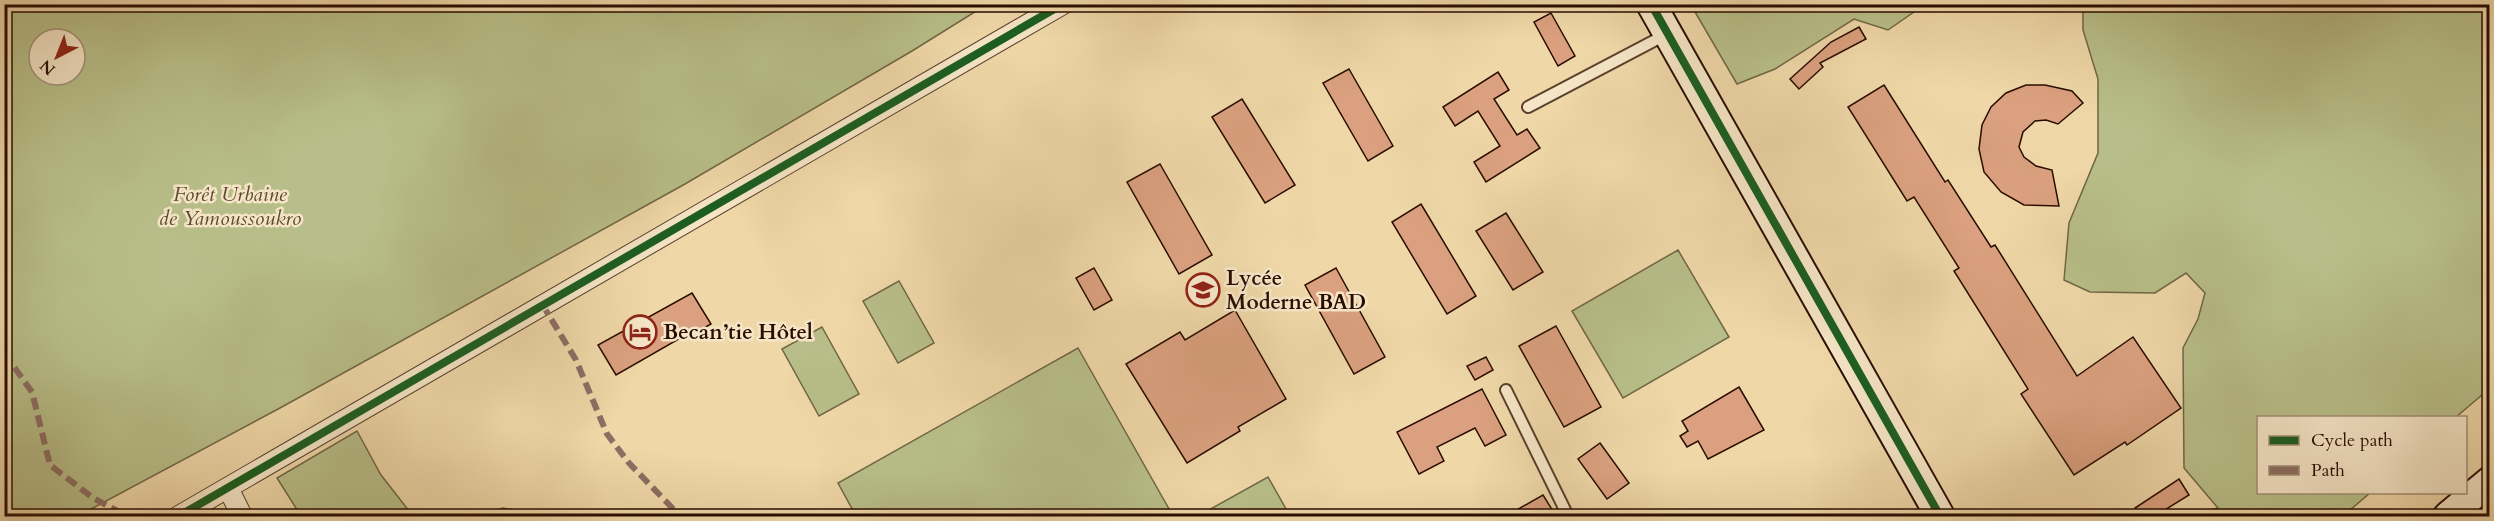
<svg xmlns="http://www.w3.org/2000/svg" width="2494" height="521" font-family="Cardo,serif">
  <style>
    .green { fill: #b8be89; stroke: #706645; stroke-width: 1.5; fill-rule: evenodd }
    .building { fill: #daa07f; stroke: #290d01; stroke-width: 1.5 }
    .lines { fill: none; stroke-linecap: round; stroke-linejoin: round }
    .lane-casing { stroke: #5a402b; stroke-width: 14 }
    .street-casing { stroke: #5a402b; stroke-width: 22 }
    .secondary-casing { stroke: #290d01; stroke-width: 32 }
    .lane { stroke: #f5e5c6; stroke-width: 10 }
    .street { stroke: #f5e5c6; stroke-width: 20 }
    .secondary { stroke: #f5e5c6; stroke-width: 28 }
    .quiet { stroke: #8d6e63; stroke-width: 6; stroke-dasharray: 12 6; stroke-linecap: butt }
    .cycleway-casing { stroke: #f5e5c6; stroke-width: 11 }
    .cycleway { stroke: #1b5e20; stroke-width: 8 }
    .labels { text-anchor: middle; stroke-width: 5; stroke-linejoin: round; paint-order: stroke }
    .park-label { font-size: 21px; font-style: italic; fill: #5b4b31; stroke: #f5e5c6 }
    .poi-label { font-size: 21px; font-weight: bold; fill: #290d01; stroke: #f5e5c6; text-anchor: start }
  </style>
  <rect width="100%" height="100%" fill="#efd7a8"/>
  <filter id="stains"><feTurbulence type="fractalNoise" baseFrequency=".00333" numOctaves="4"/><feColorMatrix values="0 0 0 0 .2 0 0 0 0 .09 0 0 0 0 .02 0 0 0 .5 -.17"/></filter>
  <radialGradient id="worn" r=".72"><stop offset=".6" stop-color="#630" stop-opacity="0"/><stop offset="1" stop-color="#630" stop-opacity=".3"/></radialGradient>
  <!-- green -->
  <g class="green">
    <path d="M 4,5 L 5,4 L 986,5 L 912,51 L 685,184 L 280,408 L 78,516 L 5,516 ZM 39,39 L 75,39 L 75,75 L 39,75 Z"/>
    <path d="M 1691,5 L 1924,5 L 1888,30 L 1854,19 L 1775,69 L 1737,84 Z"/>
    <path d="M 2083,5 L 2489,5 L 2489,389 L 2456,417 L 2258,418 L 2258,492 L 2370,493 L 2343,516 L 2188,516 L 2218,508 L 2184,468 L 2183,348 L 2198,319 L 2205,293 L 2186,273 L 2155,293 L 2090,292 L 2064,280 L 2069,223 L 2098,153 L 2098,79 L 2083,30 Z"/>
    <path d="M 1678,250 L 1729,337 L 1623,398 L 1572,311 Z"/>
    <path d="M 899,281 L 934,343 L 898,363 L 863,301 Z"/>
    <path d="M 822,327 L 859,394 L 819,416 L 782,349 Z"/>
    <path d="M 1078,348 L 1169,509 L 1155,516 L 856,516 L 838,483 Z"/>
    <path d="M 357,431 L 381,475 L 413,516 L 301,516 L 277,478 Z"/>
    <path d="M 1268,477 L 1290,516 L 1198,516 Z"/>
    <path d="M 503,508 L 520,511 L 524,516 L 475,516 Z"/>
  </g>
  <!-- building -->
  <g class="building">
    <path d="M 1551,13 L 1575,56 L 1558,66 L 1534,22 Z"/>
    <path d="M 1859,27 L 1866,39 L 1820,63 L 1823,67 L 1799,89 L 1790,79 L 1831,42 Z"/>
    <path d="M 1349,69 L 1393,146 L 1368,161 L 1323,83 Z"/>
    <path d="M 1498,72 L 1509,90 L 1494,99 L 1517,135 L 1527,129 L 1540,148 L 1486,182 L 1474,162 L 1500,146 L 1478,111 L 1455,126 L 1443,107 Z"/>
    <path d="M 1884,85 L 1945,182 L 1948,180 L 1991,247 L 1995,245 L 2077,376 L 2133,337 L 2181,408 L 2127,445 L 2125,442 L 2074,475 L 2021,394 L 2028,389 L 1954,271 L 1959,268 L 1914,197 L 1907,201 L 1848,107 Z"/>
    <path d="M 2026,85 L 2045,85 L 2072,91 L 2083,103 L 2058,124 L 2046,120 L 2035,121 L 2023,132 L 2019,147 L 2024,157 L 2036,166 L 2052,170 L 2059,206 L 2024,205 L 2001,192 L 1984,172 L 1979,149 L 1982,125 L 1991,107 L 2006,93 Z"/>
    <path d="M 1242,99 L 1295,185 L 1265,203 L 1212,117 Z"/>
    <path d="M 1160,164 L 1212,255 L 1179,274 L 1127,182 Z"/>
    <path d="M 1421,204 L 1476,296 L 1447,314 L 1392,222 Z"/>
    <path d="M 1506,213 L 1543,272 L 1513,290 L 1476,231 Z"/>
    <path d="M 1094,268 L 1112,300 L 1094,310 L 1076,278 Z"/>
    <path d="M 1336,268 L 1385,357 L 1354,374 L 1305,285 Z"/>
    <path d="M 692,293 L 711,324 L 697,332 L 696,329 L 616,375 L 598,345 Z"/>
    <path d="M 1235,310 L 1286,399 L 1238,427 L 1240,431 L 1187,463 L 1126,364 L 1180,332 L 1185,340 Z"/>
    <path d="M 1556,326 L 1601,407 L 1564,427 L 1519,346 Z"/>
    <path d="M 1486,357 L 1493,370 L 1475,380 L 1467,366 Z"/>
    <path d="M 1739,387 L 1764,430 L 1708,459 L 1698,441 L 1687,447 L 1680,436 L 1688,431 L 1682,421 Z"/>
    <path d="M 1482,389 L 1506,435 L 1485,446 L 1475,428 L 1437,447 L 1444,461 L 1419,474 L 1397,432 Z"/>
    <path d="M 1600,443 L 1629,483 L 1607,499 L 1578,459 Z"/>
    <path d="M 2179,479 L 2189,495 L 2155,516 L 2141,516 L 2135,508 Z"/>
    <path d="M 1543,495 L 1556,516 L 1506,516 Z"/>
  </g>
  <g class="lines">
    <defs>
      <g id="lane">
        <path d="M 1528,107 L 1667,34"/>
        <path d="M 1506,390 L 1568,516"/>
      </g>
      <g id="street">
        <path d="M 228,488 L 242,516"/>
        <path d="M 179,516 L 1063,4"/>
      </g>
      <g id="secondary">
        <path d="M 1651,4 L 1940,516"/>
        <path d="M 2448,516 L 2490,481"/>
      </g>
    </defs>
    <!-- lane casing -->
    <use href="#lane" class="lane-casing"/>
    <!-- street casing -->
    <use href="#street" class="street-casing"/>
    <!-- secondary casing -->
    <use href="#secondary" class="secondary-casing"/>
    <!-- lane -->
    <use href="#lane" class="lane"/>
    <!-- street -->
    <use href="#street" class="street"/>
    <!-- secondary -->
    <use href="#secondary" class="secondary"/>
    <!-- quiet -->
    <g class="quiet">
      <path d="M 542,304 L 576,360 L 607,434 L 629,463 L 680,516"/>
      <path d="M 4,353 L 32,392 L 50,465 L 93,498 L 127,516"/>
    </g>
    <defs>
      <g id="cycleway">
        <path d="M 1651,4 L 1940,516"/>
        <path d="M 179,516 L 1063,4"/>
      </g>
    </defs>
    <!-- cycleway casing -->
    <use href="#cycleway" class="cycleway-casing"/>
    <!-- cycleway -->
    <use href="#cycleway" class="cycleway"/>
  </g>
  <!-- icons -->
  <defs>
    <symbol id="school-ring" viewBox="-11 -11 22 22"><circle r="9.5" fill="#f5e5c6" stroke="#8f2418" stroke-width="1.5"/><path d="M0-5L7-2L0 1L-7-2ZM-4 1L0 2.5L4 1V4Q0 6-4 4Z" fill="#8f2418"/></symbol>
    <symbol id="hotel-ring" viewBox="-11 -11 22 22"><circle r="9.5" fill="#f5e5c6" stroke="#8f2418" stroke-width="1.5"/><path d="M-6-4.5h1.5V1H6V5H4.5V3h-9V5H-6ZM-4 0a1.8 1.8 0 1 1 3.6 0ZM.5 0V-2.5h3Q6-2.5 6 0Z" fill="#8f2418"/></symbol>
  </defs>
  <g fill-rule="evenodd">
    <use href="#school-ring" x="1184" y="271" width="38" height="38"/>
    <use href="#hotel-ring" x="621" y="313" width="38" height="38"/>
  </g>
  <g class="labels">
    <!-- park labels -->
    <g class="park-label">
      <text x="230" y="201">Forêt Urbaine<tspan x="230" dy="24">de Yamoussoukro</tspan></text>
    </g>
    <!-- poi labels -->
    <g class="poi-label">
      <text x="1226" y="285">Lycée<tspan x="1226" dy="24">Moderne BAD</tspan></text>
      <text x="663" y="339">Becan’tie Hôtel</text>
    </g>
  </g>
  <!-- margin -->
  <rect width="2494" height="521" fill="none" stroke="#efd7a8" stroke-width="24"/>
  <rect x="6" y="6" width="2482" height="509" fill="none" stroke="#290d01" stroke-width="3"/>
  <rect x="12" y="12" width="2470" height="497" fill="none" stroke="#290d01" stroke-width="1.5"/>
  <!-- legend -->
  <rect x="2257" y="416" width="210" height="78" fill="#f5e5c6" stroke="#a38f77" stroke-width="1.5"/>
  <rect x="2269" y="436" width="30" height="9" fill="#1b5e20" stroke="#a38f77" stroke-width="1.5"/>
  <text x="2311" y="446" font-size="18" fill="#290d01">Cycle path</text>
  <rect x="2269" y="466" width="30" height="9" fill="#8d6e63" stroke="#a38f77" stroke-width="1.5"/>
  <text x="2311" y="476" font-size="18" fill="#290d01">Path</text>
  <!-- north arrow -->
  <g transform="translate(57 57) rotate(222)"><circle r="28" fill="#f5e5c6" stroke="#a38f77" stroke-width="1.5"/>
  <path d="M0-4.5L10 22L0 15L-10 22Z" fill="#8f2418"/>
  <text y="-9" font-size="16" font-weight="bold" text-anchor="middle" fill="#290d01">N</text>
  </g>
  <rect width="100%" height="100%" filter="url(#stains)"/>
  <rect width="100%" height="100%" fill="url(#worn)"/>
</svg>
